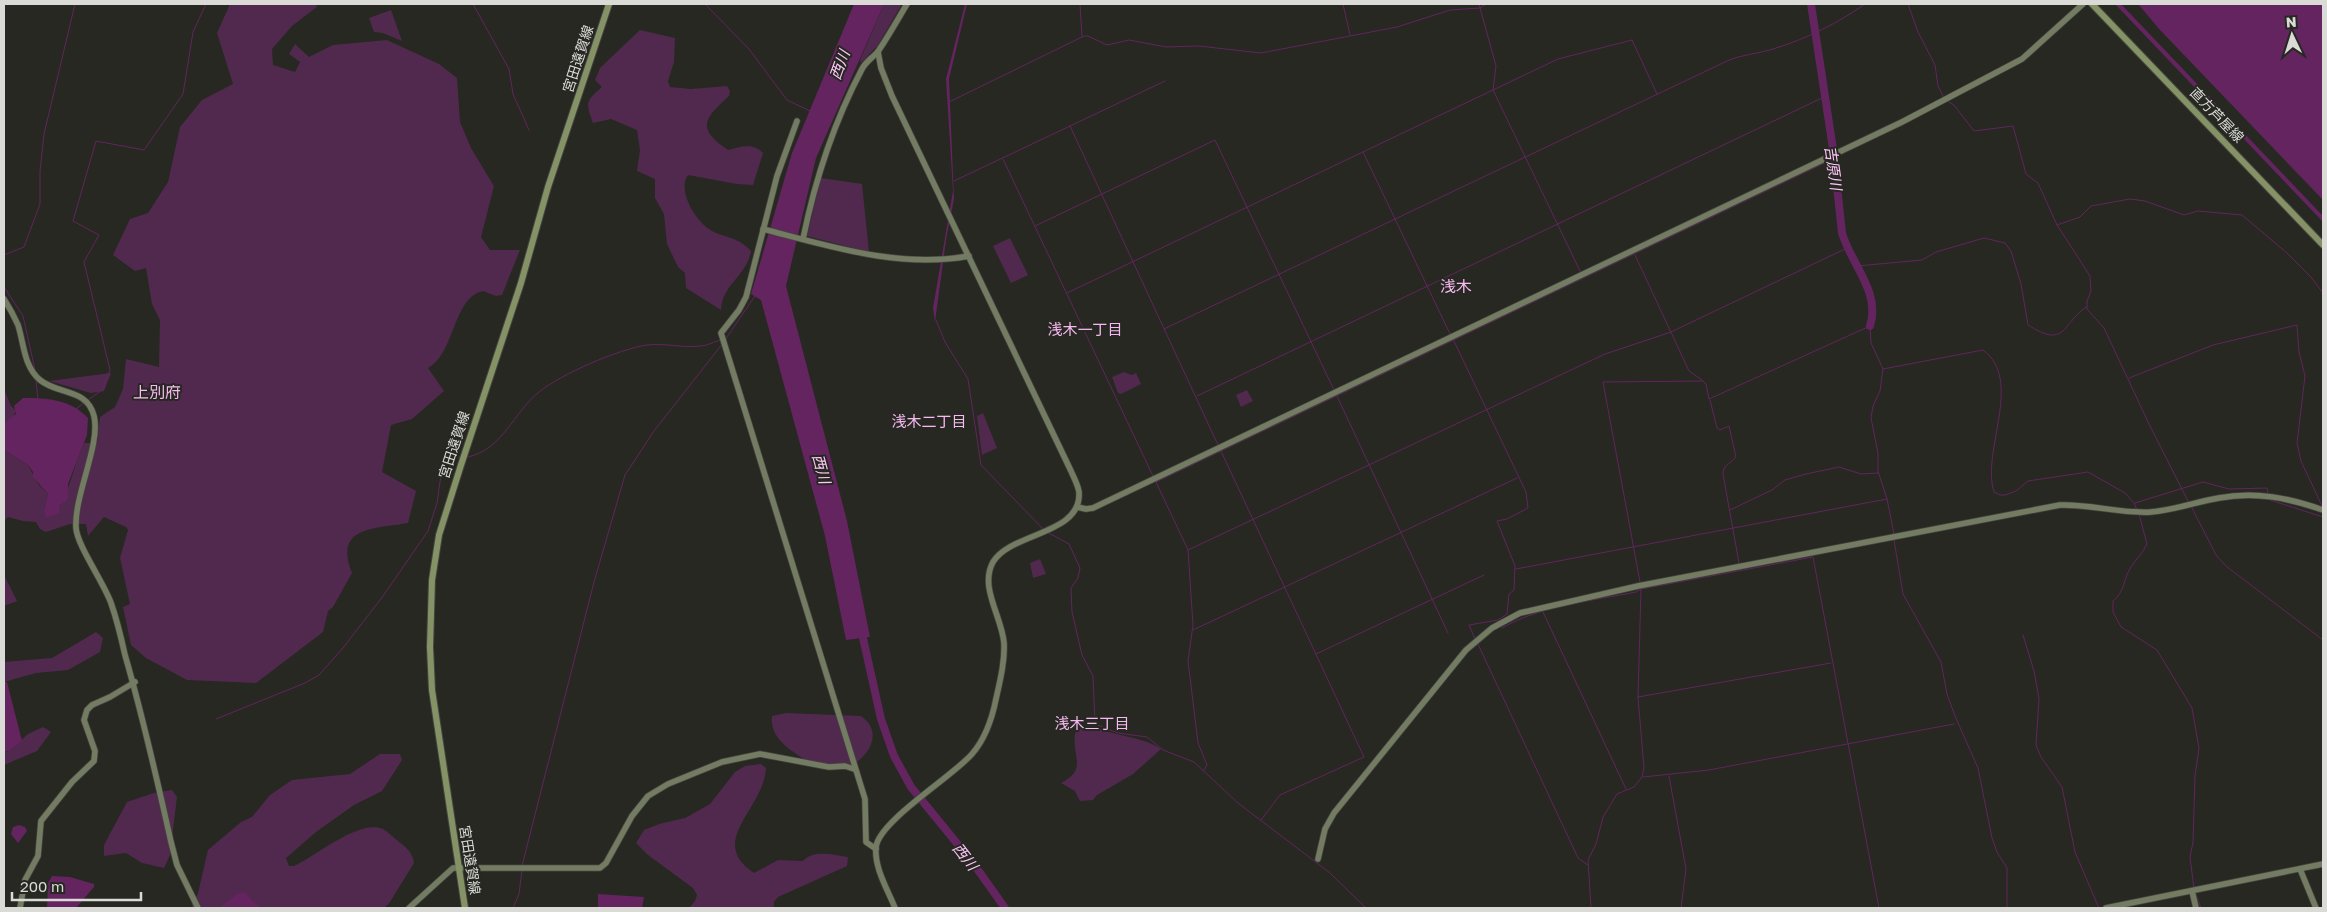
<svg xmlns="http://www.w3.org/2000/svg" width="2327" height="912" font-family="'Golos Text','Noto Sans JP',sans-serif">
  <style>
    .green { fill: #51294e }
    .water { fill: #63245f }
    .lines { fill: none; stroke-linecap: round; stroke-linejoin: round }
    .stream { stroke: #63245f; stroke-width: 1 }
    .river { stroke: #63245f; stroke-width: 8 }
    .secondary-casing { stroke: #44463f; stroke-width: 7 }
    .primary-casing { stroke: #44463f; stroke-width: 8 }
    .secondary { stroke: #737c62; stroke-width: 5.5 }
    .primary { stroke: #849266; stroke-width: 6 }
    .labels { text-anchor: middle; stroke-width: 4; stroke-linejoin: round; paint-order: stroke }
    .street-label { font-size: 14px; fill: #dadbd7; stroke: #262821 }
    .water-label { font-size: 15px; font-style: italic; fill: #ffc7f9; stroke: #262821 }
    .neighbourhood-label { font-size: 15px; fill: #f7b9f1; stroke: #262821 }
    .quarter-label { font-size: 16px; fill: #f7b9f1; stroke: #262821 }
  </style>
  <rect width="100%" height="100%" fill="#262821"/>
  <!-- green -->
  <g class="green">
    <path d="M 230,4 L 311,4 L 318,6 L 292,26 L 272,49 L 273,65 L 295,72 L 300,62 L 289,54 L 295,44 L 309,57 L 333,45 L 387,40 L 439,64 L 457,78 L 460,122 L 471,148 L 494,186 L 481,237 L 490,250 L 520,250 L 502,295 L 496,296 L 483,291 C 453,297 455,354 428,368 L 444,391 L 412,419 L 391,425 L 382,472 L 416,491 L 408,523 C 375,529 333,526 352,573 L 333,607 L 328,611 L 323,632 L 256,683 L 187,680 L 146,658 L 131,645 L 123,607 L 130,604 L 120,558 L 128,530 L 126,527 L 104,517 L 88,536 L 86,524 L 70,524 L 46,532 L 40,529 L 36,522 L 23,521 L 8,517 L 4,521 L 4,450 L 28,465 L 38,484 L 48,494 L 44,510 C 48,509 56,509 59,506 C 66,501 77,457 84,443 L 97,443 L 100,417 L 115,407 L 123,389 L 126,359 L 159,367 L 160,320 L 152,304 L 146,268 L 135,271 L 113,255 L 130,219 L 148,213 L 168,182 L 180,127 L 202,100 L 233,84 L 217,33 Z"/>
    <path d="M 884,4 L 902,4 L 878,45 L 861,63 L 860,60 Z"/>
    <path d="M 391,10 L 402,41 L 383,33 L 374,32 L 369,18 Z"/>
    <path d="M 640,30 L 675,38 L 674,62 L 668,81 L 670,87 L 691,89 L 727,86 L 730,91 L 729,96 C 705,118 695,128 728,150 C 740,147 753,142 763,153 L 753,185 L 737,184 L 688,175 C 677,190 695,220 709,229 C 723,239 735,234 751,251 C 747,276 722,284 721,310 L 686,288 L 685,273 L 678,267 L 667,244 L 664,214 L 655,198 L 655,179 L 637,171 L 640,150 L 637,130 L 611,119 L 593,123 C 585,102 586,101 602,87 L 595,80 L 600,68 Z"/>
    <path d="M 821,178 L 862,184 L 869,252 L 807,236 Z"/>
    <path d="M 1010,238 L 1028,275 L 1011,283 L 993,246 Z"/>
    <path d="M 1124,372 L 1132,375 L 1136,373 L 1141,384 L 1121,394 L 1118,393 L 1112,377 Z"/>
    <path d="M 111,373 L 104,391 L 91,393 L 49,381 Z"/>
    <path d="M 4,389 L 11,406 L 16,411 L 13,417 L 4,423 Z"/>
    <path d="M 1247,390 L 1253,401 L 1241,407 L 1236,395 Z"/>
    <path d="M 983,413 L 997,448 L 982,455 L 977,416 Z"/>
    <path d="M 1040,559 L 1046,574 L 1033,578 L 1030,563 Z"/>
    <path d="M 4,575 L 17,601 L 4,606 Z"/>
    <path d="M 96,632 L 103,638 L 100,652 L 68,670 L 36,673 L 4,682 L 4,662 L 52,658 Z"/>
    <path d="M 786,713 L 861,716 C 891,736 857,774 830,769 C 815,767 803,759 792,751 C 780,743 770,731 772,716 Z"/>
    <path d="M 1095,726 C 1117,738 1139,735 1161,749 L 1133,774 L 1097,795 L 1093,800 L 1080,801 L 1075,791 L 1061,783 C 1088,769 1072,758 1075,733 L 1083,727 Z"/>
    <path d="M 43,727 L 51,732 L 37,751 L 4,765 L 4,753 L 9,751 L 28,734 Z"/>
    <path d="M 380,754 L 400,754 L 402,760 L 382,791 L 354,805 L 316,832 L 286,858 L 289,866 L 294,866 C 315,857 358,819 383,829 C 388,832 393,837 398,841 C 406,847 413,853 414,863 L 390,902 L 384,908 L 191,908 L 198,893 L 208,850 L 241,822 L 252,817 L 270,795 L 292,780 L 350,774 Z"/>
    <path d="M 761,764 L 766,768 C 764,809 706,841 754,873 L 778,860 L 803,861 C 814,849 833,855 848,857 L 847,866 L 778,897 L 774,902 L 774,908 L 689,908 L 695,901 L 697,895 L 693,888 L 648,855 L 636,843 L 644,830 L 659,824 L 685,818 L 710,804 L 735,772 L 745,766 Z"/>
    <path d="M 172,790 L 177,797 L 170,855 L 164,868 L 142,863 L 126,853 L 104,856 L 104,845 L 127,802 L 154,793 Z"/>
  </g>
  <!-- water -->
  <g class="water">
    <path d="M 854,4 L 884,4 L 816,158 L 786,286 L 847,521 L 870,637 L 846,640 L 825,536 L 761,300 L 751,294 L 792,153 Z"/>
    <path d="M 965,4 L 967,4 L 949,79 L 954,199 L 946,240 L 935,322 L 933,308 L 953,191 L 946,79 Z"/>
    <path d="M 2115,4 L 2121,4 L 2323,216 L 2323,222 Z"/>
    <path d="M 2138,4 L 2323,4 L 2323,200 L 2160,30 Z"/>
    <path d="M 23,398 C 47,398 70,399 88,418 L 87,435 L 68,484 L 68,499 L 59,506 L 59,513 L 46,518 L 44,510 L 48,494 L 33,477 L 33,472 L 28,465 L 4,450 L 4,423 L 16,414 L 14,406 Z"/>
    <path d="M 4,681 L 7,682 L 22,741 L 9,751 L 4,752 Z"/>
    <path d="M 19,825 L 25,827 L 27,831 L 18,843 L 11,834 L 13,827 Z"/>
    <path d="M 52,876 L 70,877 L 94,884 L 94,887 L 76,908 L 47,908 L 48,883 Z"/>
    <path d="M 245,892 L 252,901 L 263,908 L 219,908 L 237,894 Z"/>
    <path d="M 598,894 L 644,897 L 642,908 L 598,908 Z"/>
  </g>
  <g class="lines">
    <!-- stream -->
    <g class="stream">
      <path d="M 473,4 L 509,69 L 513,94 L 529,130"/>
      <path d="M 705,4 L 749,49 L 787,100 L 810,111"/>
      <path d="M 1080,4 L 1082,37"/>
      <path d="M 1343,4 L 1350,35"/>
      <path d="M 1479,4 L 1496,66 L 1493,90 L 1581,273"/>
      <path d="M 1908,4 L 1918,32 L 1935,65 L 1938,86 L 1944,98"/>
      <path d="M 1947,101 L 1954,105 L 1974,131 L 2013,126 L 2026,174 L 2038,183 L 2057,225 L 2090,276 L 2091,291 L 2087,301 L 2087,309 L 2104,328 L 2150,426 L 2189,503"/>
      <path d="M 949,102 L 1084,36 L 1088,36 L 1107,45 L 1129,40 L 1166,47 L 1199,46 L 1261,53 L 1397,27 L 1450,10 L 1480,8 L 1486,4"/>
      <path d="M 1070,126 L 1218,445"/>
      <path d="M 1363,152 L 1451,336"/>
      <path d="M 1003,159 L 1153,476"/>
      <path d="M 954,181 L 1165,81"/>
      <path d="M 2057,225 L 2080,217 L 2091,206 L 2130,199 L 2145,201 L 2184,215 L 2198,211 L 2242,215 L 2287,253 L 2310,276 L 2323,293"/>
      <path d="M 1035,226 L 1215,140 L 1334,390"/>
      <path d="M 4,255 L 24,247 L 40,204 L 40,171 L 44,134 L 75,4"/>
      <path d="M 1635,255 L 1689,371 L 1702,380"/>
      <path d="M 1857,266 L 1922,260 L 1936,252 L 1984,238 L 2005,243 L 2011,251 L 2021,284 L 2028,325 C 2066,349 2061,325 2086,307"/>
      <path d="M 4,287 L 23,316 L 35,370"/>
      <path d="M 1067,293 L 1558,59 L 1632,40 L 1657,94"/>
      <path d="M 936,320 L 945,342 L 968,379 L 981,465 L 1044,530"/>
      <path d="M 1164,329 L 1727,61 C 1743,54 1759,54 1776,48 C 1808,38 1838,23 1865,4"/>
      <path d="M 1453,339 L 1526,492 L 1528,508 L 1507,519 L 1497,521 L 1515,566 L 1514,590 L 1509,594 L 1507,614 L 1498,620 L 1469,625 L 1475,639"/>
      <path d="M 725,340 L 755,296"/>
      <path d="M 1883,369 L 1983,350 C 2024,380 1981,451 1994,492 L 2000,495 L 2005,495 L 2016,491 L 2028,481 L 2088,472 L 2125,493 L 2134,503 L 2137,510"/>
      <path d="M 2129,378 L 2213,345 L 2297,325 L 2299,352 L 2305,376 L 2297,443 L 2301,461 L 2323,508"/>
      <path d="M 36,379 L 38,400"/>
      <path d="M 1336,394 L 1448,633"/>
      <path d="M 1197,396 L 1824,97"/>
      <path d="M 88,400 L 102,390 L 110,370 L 84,262 L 99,235 L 73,221 L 96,141 L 144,150 L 183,94 L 193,32 L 206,4"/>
      <path d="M 1710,400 L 1717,428 L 1720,430 L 1729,426 L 1736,457 L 1724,468 L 1723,474 L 1739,563"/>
      <path d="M 76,409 L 85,402"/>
      <path d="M 1220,449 L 1364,757 L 1280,795 L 1261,820"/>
      <path d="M 468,457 C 503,449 513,413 539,392 C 561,374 619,349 647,345 C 665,343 682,348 700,346 C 708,346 714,341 722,340"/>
      <path d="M 1156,482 L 1833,159"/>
      <path d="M 1156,482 L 1188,550 L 1193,625 L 1188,661 L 1198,743 L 1207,765 L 1204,770"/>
      <path d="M 2270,500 L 2323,517"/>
      <path d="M 2135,503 L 2203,482 L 2229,489 L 2267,488 L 2268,493"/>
      <path d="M 2191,506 L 2216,555 L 2226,566 L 2323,640"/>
      <path d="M 1730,510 L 1772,490 L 1785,480 L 1806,474 L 1839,467 L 1861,474 L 1878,473"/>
      <path d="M 2139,514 L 2147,544 C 2143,553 2136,559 2131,567 C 2123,579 2125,592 2113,601 L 2113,612 L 2121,627 L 2157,650 L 2192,708 L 2199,748 L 2195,776 L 2193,842 L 2190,857 L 2194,889"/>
      <path d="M 1047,532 L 1069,544 L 1080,568 L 1078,578 L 1071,588 L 1072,612 L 1082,655 L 1093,676 L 1095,724 L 1118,733 L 1147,737 L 1163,750 L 1194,762 L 1238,803 L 1330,873 L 1366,908"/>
      <path d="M 1894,540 L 1903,594 L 1941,662 L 1947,694 L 1955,716 L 1978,768 L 1992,838 L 1997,852 L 2007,868 L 2007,908"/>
      <path d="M 1188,550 L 1605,354 L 1671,332 L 1847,248"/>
      <path d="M 1516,569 L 1887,499"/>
      <path d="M 1640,582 L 1603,382 L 1703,381 L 1706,384 L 1709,399 L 1870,326 L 1871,343 L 1883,369 L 1880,391 L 1873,406 L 1871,418 L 1878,453 L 1878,471 L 1887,499 L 1894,534"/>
      <path d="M 1543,612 L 1626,789"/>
      <path d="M 1502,628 C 1542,605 1592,601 1636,592 L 1641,589 L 1813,557 L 1879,908"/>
      <path d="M 1193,630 L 1517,478"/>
      <path d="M 2023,635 L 2034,671 L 2039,699 L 2036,745 L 2041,757 L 2062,787 L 2075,852 L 2099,908"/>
      <path d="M 1477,642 L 1578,858 L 1588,865"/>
      <path d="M 1316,654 L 1484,575"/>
      <path d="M 1638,697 L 1831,663"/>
      <path d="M 216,719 L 305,683 L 319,675 L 343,648 L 383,596 L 428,531 L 437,503 L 443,461 L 447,457 L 461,457"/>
      <path d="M 1669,776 L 1686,869 L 1681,908"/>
      <path d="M 1643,777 L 1709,770 L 1954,724"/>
      <path d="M 522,866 L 594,582 L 625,475 L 654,431 L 723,343"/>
      <path d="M 2195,892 L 2201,908"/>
      <path d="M 513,908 L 519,894 L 522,870"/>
      <path d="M 1591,908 L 1588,860 L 1596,844 L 1603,817 L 1617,794 L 1634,787 L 1642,777 L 1644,768 L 1638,697 L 1641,589"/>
    </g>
    <!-- river -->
    <g class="river">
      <path d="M 1811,4 L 1833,149 L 1842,233 C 1851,264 1881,292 1870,326"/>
      <path d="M 861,629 L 881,719 L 894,756 L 911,787 L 973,863 L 1005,908"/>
    </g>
    <defs>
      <g id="secondary">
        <path d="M 878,52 L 881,68 L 892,96 L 1071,471 C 1074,478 1078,485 1079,492 C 1082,535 1011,532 993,562 C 979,587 1002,617 1004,643 C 1005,661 1000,681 996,699 C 992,719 986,738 972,754 C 952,777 879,821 876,847 C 874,868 888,890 895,908"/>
        <path d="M 797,121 L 777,176 L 746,297 L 739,310 L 721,333 L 865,799 L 866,842 L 876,849"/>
        <path d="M 763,229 C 829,246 900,269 969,256"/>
        <path d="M 803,239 C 815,180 834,122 862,69 C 866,61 874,57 879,50 C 889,35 898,19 907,4"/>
        <path d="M 4,299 C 9,307 14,316 18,325 C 24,344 24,367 40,380 C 58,395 87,388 94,416 C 101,444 74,495 76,528 C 77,545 104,583 111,603 C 117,620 121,637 125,655 C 143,717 157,779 171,842 L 177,865 L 198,908"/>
        <path d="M 1077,507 L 1086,509 L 1093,508 L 1902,122 L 2022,59 L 2083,4"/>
        <path d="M 1318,859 L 1325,829 L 1334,813 L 1466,650 L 1492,628 L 1520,613 L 1638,586 L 2060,505 C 2091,504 2121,514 2151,512 C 2174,510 2196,502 2219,498 C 2256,491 2288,498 2323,510"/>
        <path d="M 2300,869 L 2316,908"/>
        <path d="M 2192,891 L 2196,908"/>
        <path d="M 20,908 L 25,880 L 38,856 L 41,821 L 72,782 L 94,761 L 95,751 L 84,720 L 87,710 L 92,705 L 110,697 L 135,682"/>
        <path d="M 409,908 L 453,868 L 600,868 L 606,863 L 632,816 L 648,796 L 668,784 L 722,762 L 760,754 L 829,767 L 845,766 L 854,769"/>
        <path d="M 2106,908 L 2323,864"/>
      </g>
      <g id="primary">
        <path d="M 2092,4 L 2323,245"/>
        <path d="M 465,908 L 432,690 L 430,647 L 432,580 L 439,535 L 461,465 L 521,283 L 548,187 L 609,4"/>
      </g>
    </defs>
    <!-- secondary casing -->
    <use href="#secondary" class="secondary-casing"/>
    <!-- primary casing -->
    <use href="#primary" class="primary-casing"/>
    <!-- secondary -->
    <use href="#secondary" class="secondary"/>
    <!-- primary -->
    <use href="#primary" class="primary"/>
  </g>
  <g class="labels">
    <!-- street labels -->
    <g class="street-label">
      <text transform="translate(578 59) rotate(-72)" y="5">宮田遠賀線</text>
      <text transform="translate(2217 115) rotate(46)" y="5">直方芦屋線</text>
      <text transform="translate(454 445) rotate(-72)" y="5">宮田遠賀線</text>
      <text transform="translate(470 860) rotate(81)" y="5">宮田遠賀線</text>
    </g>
    <!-- water labels -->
    <g class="water-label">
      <text transform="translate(840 65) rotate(-70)" y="5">西川</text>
      <text transform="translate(1833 168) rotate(82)" y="5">吉原川</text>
      <text transform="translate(821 469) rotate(75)" y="5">西川</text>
      <text transform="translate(965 857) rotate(52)" y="5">西川</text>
    </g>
    <!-- neighbourhood labels -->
    <g class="neighbourhood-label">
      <text x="1085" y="335">浅木一丁目</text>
      <text x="929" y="427">浅木二丁目</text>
      <text x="1092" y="729">浅木三丁目</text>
    </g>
    <!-- quarter labels -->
    <g class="quarter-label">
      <text x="1456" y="292">浅木</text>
      <text x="157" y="398">上別府</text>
    </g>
  </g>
  <!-- border -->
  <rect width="2327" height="912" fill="none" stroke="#dadbd7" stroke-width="10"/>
  <!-- north arrow -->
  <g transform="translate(2292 35) rotate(356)" stroke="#262821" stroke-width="4" paint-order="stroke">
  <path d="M0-4L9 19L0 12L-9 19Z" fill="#dadbd7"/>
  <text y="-8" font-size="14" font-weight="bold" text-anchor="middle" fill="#dadbd7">N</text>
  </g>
  <!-- scale -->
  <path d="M12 892v8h129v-8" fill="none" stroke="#dadbd7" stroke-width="2.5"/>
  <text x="20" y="892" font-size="15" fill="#dadbd7" stroke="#262821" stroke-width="4" paint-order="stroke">200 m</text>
</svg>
